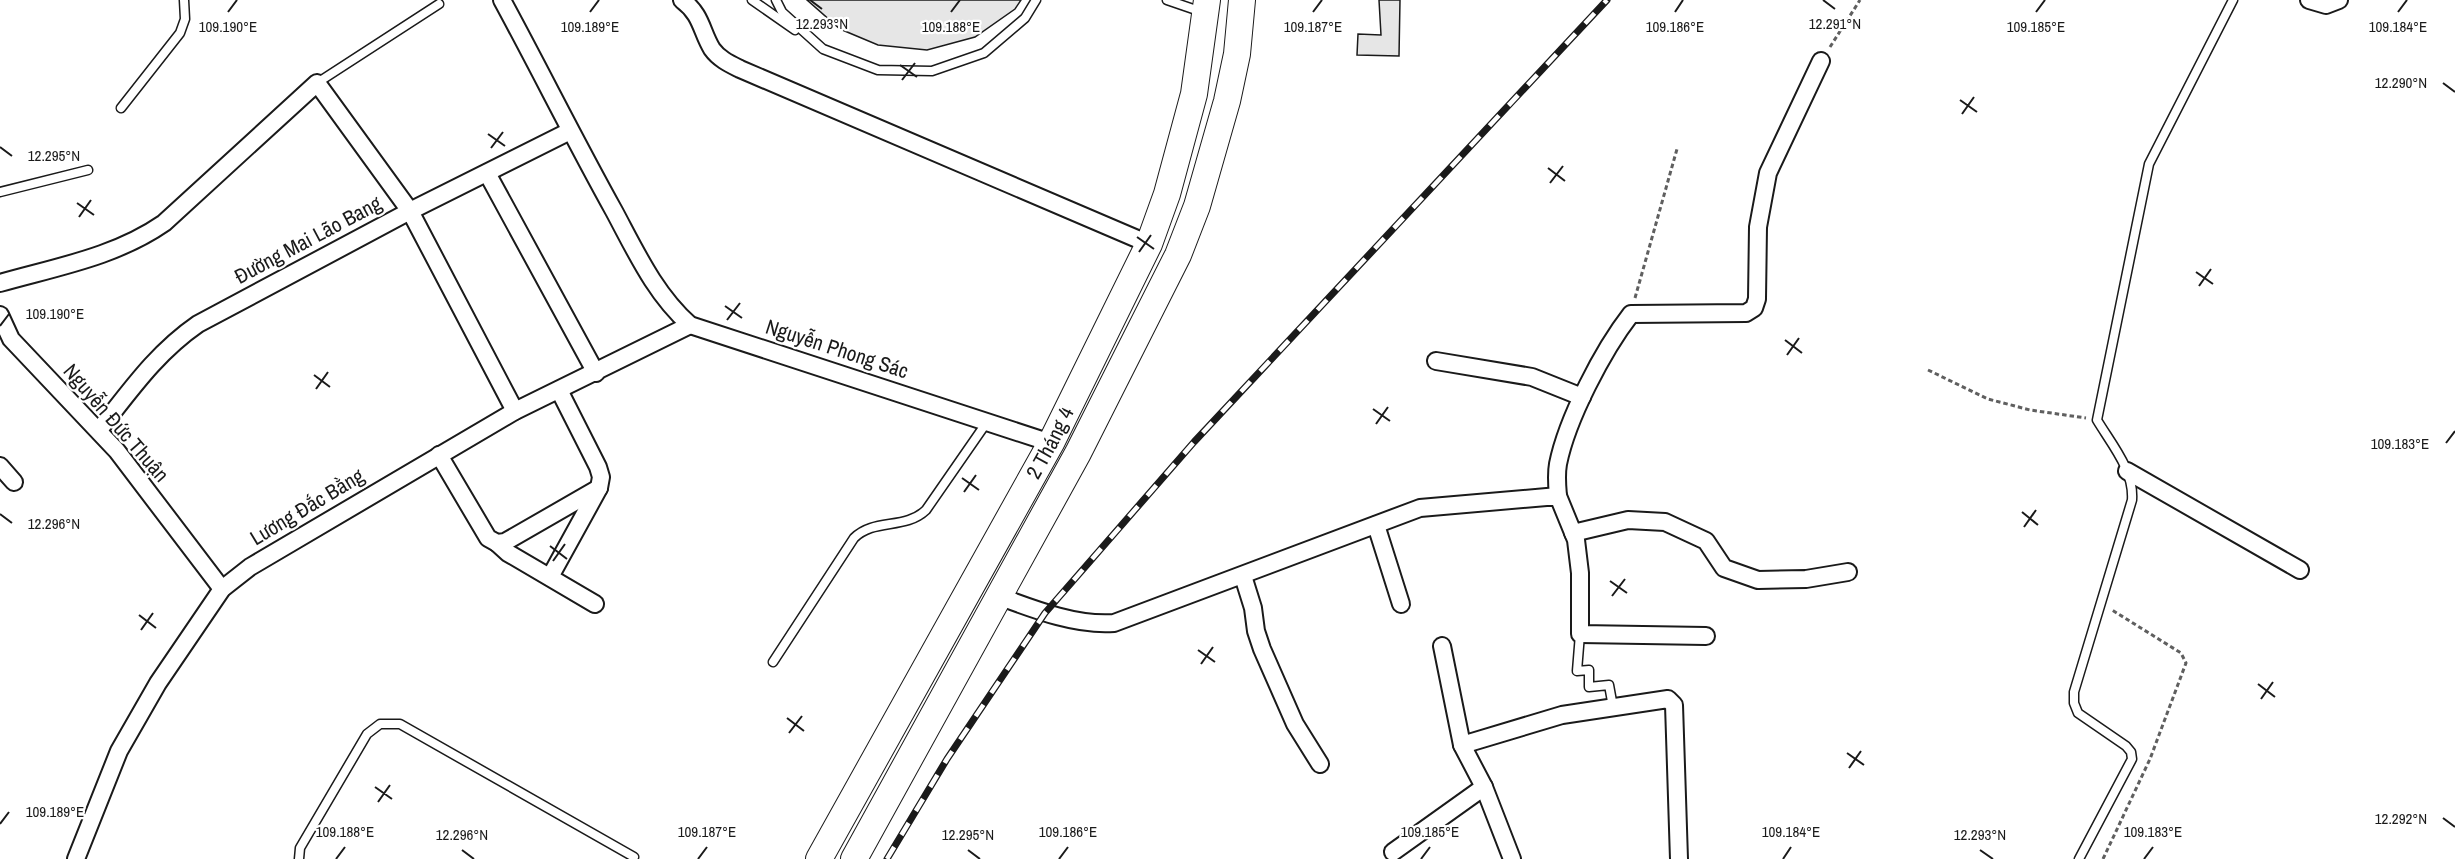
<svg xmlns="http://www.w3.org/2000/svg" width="2455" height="859" font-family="'Archivo Narrow',sans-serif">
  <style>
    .building { fill: #e6e6e6; stroke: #1a1a1a; stroke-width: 1.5 }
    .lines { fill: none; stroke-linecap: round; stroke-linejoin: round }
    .lane-casing { stroke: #1a1a1a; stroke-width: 11 }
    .street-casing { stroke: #1a1a1a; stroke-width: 20 }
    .primary-casing { stroke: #1a1a1a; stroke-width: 28 }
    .path { stroke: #5f5f5f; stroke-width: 3; stroke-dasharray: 4.5 3; stroke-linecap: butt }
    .lane { stroke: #fff; stroke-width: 8 }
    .street { stroke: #fff; stroke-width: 16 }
    .primary { stroke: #fff; stroke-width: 26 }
    .rail-casing { stroke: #1a1a1a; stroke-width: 7 }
    .rail { stroke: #fff; stroke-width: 4.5; stroke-dasharray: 14; stroke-linecap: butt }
    .ticks { fill: none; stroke: #1a1a1a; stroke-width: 2 }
    .labels { text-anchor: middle; stroke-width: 4.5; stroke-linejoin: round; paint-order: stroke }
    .street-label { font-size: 21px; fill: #1a1a1a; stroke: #fff }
    .ticks-label { font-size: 15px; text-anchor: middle; fill: #1a1a1a; stroke: #fff; stroke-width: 4.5; stroke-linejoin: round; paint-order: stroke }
  </style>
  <rect width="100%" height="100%" fill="#fff"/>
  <!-- building -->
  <g class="building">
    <path d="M 807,0 L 1021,0 L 1015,9 L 975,37 L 927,50 L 878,45 L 840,29 Z"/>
    <path d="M 1379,0 L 1400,0 L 1399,56 L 1357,55 L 1358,34 L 1381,35 Z"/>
  </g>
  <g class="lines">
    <defs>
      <g id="lane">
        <path d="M 752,0 L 795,30"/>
        <path d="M 776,0 L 782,12 L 823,49 L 878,70 L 932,71 L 984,53 L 1025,18 L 1036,0"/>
        <path d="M 1167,0 L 1202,12"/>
        <path d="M 317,83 L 439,4"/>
        <path d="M 121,108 L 180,33 L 185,19 L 184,0"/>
        <path d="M 0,192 L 88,170"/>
        <path d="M 1580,634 L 1577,671 L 1589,670 L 1589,687 L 1609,685 L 1613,707"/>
        <path d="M 773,662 L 854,538 C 874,518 905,530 926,510 L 987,422"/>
        <path d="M 299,859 L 300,848 L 367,734 L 380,724 L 400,724 L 634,857"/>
        <path d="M 2079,859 L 2132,759 L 2131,752 L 2126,746 L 2078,713 L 2074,703 L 2074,692 L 2132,500 C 2134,470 2112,445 2097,420 L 2149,164 L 2233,0"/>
      </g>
      <g id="street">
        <path d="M 502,0 C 540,70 575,141 614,211 C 636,252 655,294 690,325 L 1051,443"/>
        <path d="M 682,0 C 702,15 701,31 712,49 C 719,59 730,64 740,69 L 1149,244"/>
        <path d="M 2309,0 L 2326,5 L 2339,0"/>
        <path d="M 487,173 L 596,373"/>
        <path d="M 0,283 C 56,267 115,257 164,223 L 317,83 L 410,211 L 515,411"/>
        <path d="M 0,315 L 11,339 L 117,451 L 222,589"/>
        <path d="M 1436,361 L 1532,377 L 1582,397"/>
        <path d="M 99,430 C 130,391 156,353 198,324 L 410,211 L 570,131"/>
        <path d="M 439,455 L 488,538 L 497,543 L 505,542 L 599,488"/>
        <path d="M 0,466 L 14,482"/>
        <path d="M 2127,471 L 2300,570"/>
        <path d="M 1558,496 C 1557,485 1556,475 1558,464 C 1567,419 1603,350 1631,314 L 1746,313 L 1754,308 L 1757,299 L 1758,227 L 1768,173 L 1821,61"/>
        <path d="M 1376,525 L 1401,604"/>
        <path d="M 1573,533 L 1628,520 L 1665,522 L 1706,541 L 1724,568 L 1758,580 L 1806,579 L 1848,572"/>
        <path d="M 497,543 L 508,553 L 595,604"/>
        <path d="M 1243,576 L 1253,608 L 1256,631 L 1262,649 L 1295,724 L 1320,764"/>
        <path d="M 550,577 L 599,488 L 601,477 L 598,467 L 559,390"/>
        <path d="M 998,596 C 1033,609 1076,626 1114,623 L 1420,508 L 1558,496 L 1576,540 L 1580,573 L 1580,634 L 1706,636"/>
        <path d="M 1442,646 L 1462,745 L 1484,787 L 1512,859"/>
        <path d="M 1462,745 L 1562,715 L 1668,699 L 1674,705 L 1679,859"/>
        <path d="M 1393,852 L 1484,787"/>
        <path d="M 76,859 L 119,751 L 158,683 L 222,589 L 250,567 L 515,411 L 690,325"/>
      </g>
      <g id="primary">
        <path id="s1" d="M 819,859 L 1051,443 L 1149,244 L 1167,194 L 1194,94 L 1207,0"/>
        <path d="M 854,859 L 1078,453 L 1178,255 L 1197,206 L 1227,101 L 1237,54 L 1242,0"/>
      </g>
    </defs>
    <!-- lane casing -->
    <use href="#lane" class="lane-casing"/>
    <!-- street casing -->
    <use href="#street" class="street-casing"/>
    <!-- primary casing -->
    <use href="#primary" class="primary-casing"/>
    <!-- path -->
    <g class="path">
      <path d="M 1830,47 L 1860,0"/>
      <path d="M 1635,298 L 1677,149"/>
      <path d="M 1928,370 L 1988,399 L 2030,410 L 2086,418"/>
      <path d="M 2103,859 L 2150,759 L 2186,663 L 2181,653 L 2112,610"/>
    </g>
    <!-- lane -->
    <use href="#lane" class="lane"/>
    <!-- street -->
    <use href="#street" class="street"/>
    <!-- primary -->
    <use href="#primary" class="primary"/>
    <defs>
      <path id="rail" d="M 887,859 L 947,759 L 1045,613 L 1194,442 L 1607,0"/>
    </defs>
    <!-- rail casing -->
    <use href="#rail" class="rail-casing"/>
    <!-- rail -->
    <use href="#rail" class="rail"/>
  </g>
  <!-- ticks -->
  <path class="ticks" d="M 810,0 L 822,9M 1823,0 L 1835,9M 228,12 L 237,0M 590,12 L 599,0M 951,12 L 960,0M 1313,12 L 1322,0M 1675,12 L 1683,0M 2036,12 L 2045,0M 2398,12 L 2407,0M 900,65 L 917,77M 902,80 L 915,63M 2443,83 L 2455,92M 1960,100 L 1977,112M 1962,114 L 1974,97M 488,134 L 505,146M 0,147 L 12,156M 491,148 L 503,132M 1548,168 L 1565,181M 1550,183 L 1563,166M 77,203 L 94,215M 79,217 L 91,200M 1137,237 L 1154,249M 1139,252 L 1151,235M 2196,272 L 2213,284M 2199,286 L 2211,269M 725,306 L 742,318M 727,320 L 740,303M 0,326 L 9,314M 1785,340 L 1802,353M 1787,355 L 1799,338M 314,375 L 330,387M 316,389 L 328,372M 1373,409 L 1390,421M 1376,424 L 1388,407M 2446,443 L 2455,431M 962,478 L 979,490M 964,492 L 976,475M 2022,512 L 2038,525M 0,514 L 12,523M 2024,527 L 2036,510M 550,546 L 567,559M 553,561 L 565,544M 1610,581 L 1627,593M 1612,596 L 1625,579M 139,615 L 156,628M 141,630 L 153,613M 1198,650 L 1215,662M 1201,664 L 1213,647M 2258,684 L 2275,697M 2261,699 L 2273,682M 787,718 L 804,731M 789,733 L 802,716M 1847,753 L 1864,765M 1849,768 L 1861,751M 375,787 L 392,799M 378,802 L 390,785M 2443,818 L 2455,827M 0,824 L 9,812M 462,850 L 474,859M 968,850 L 980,859M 1980,850 L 1993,859M 336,859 L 345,847M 698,859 L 707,847M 1059,859 L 1068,847M 1421,859 L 1430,847M 1783,859 L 1791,847M 2144,859 L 2153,847"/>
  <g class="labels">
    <!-- street labels -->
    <g class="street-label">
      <text transform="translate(308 240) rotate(-28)" y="7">Đường Mai Lão Bang</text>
      <text transform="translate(837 349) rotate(18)" y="7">Nguyễn Phong Sác</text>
      <text transform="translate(116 423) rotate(49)" y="7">Nguyễn Đức Thuận</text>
      <text dy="7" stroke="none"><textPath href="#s1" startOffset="476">2 Tháng 4</textPath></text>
      <text transform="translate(307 507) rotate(-31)" y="7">Lương Đắc Bằng</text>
    </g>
  </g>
  <g class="ticks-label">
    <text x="822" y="29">12.293°N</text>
    <text x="1835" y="29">12.291°N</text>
    <text x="951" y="32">109.188°E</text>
    <text x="2036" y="32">109.185°E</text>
    <text x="2398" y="32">109.184°E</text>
    <text x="228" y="32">109.190°E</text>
    <text x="590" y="32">109.189°E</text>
    <text x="1313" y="32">109.187°E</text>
    <text x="1675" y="32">109.186°E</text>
    <text x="2401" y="88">12.290°N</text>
    <text x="54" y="161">12.295°N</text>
    <text x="55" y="319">109.190°E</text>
    <text x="2400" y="449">109.183°E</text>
    <text x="54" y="529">12.296°N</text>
    <text x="55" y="817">109.189°E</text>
    <text x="2401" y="824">12.292°N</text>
    <text x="345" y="837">109.188°E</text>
    <text x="707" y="837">109.187°E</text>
    <text x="1068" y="837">109.186°E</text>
    <text x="1430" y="837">109.185°E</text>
    <text x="1791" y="837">109.184°E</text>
    <text x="2153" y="837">109.183°E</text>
    <text x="462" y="840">12.296°N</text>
    <text x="968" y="840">12.295°N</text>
    <text x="1980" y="840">12.293°N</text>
  </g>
</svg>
